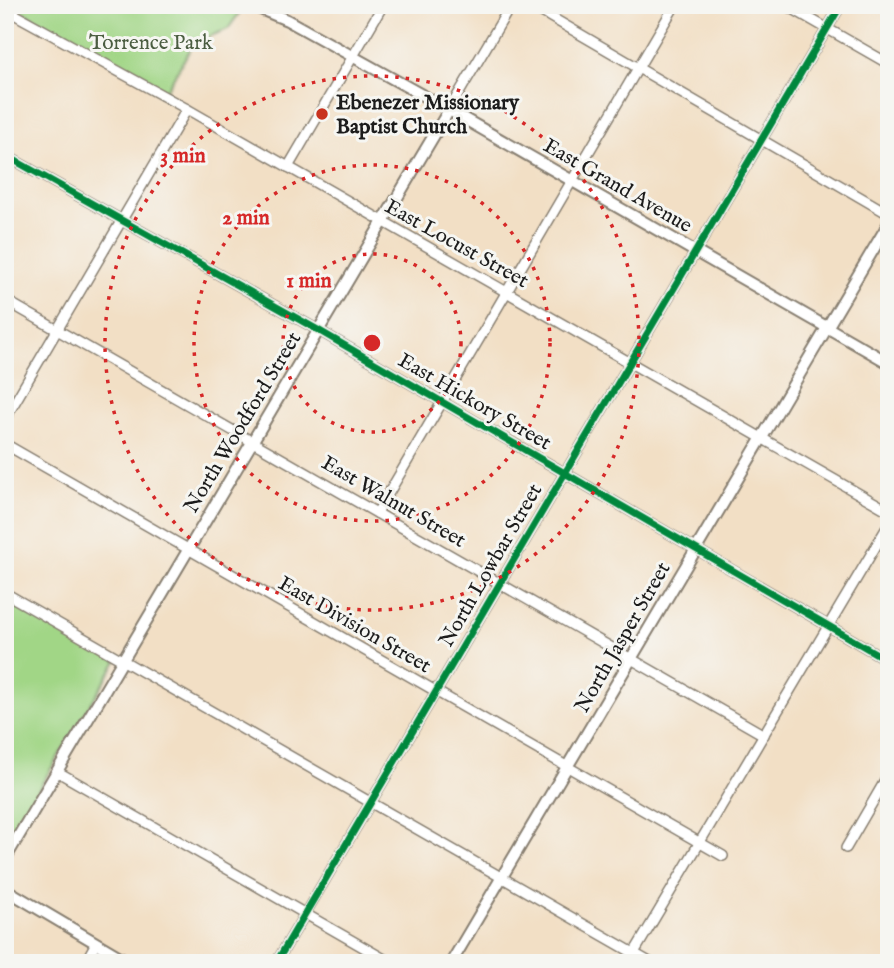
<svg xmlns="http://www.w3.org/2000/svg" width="894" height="968" font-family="'IM FELL English',serif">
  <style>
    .green { fill: #a1d686; stroke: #5e7951; stroke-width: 2 }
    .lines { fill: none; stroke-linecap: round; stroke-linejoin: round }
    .minor-casing { stroke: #877e70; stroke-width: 12 }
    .tertiary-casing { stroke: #877e70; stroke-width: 14 }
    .minor { stroke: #fff; stroke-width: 9 }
    .tertiary { stroke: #fff; stroke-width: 10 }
    .cycleway-casing { stroke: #f6f6f2; stroke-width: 11 }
    .cycleway { stroke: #00873e; stroke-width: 7 }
    .ring { fill: none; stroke: #d62828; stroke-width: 3.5; stroke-dasharray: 3.5 7 }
    .poi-dot { fill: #c8321e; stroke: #f6f6f2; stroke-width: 2.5 }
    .labels { text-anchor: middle; stroke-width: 6; stroke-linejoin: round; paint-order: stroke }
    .park-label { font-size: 21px; fill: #4b5d41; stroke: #f6f6f2 }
    .poi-label { font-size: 21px; font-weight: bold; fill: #1c1c1c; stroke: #f6f6f2; text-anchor: start }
    .street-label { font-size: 21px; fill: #1c1c1c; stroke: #f6f6f2 }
    .centre { fill: #d62828; stroke: #f6f6f2; stroke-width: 3.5 }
    .ring-label { font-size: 21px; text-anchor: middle; font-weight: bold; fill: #d62828; stroke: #f6f6f2; stroke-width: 6; stroke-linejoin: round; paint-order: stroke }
  </style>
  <rect width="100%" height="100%" fill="#f6f6f2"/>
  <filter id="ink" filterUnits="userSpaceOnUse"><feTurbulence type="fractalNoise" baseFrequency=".0143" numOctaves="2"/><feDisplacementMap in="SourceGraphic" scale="14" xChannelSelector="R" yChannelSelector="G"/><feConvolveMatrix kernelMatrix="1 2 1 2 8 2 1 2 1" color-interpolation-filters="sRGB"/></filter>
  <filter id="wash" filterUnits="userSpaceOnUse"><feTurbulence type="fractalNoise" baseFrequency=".00686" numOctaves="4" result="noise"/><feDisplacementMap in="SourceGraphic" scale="28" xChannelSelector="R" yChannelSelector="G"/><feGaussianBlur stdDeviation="1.57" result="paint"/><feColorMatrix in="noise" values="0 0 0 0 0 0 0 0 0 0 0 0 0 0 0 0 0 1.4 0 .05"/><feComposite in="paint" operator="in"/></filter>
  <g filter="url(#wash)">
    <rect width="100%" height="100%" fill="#f2dfc5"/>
    <!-- green -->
    <g class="green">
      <path d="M 11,5 L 245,5 L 228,29 L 196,42 L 191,48 L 165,92 Z"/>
      <path d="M 5,600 L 117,661 L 5,844 Z"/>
    </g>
  </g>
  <g filter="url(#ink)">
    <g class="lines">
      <defs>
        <g id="minor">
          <path d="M 530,5 L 889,214"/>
          <path d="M 786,5 L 889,64"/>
          <path d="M 5,9 L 187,109 L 889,511"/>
          <path d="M 449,110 L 511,5"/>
          <path d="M 5,155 L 318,330 L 889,661"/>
          <path d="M 288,167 L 383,5"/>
          <path d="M 5,300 L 764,735"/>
          <path d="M 5,419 L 187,109"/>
          <path d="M 5,444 L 723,856"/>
          <path d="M 377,513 L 675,5"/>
          <path d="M 5,593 L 651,963"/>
          <path d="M 58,772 L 391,963"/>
          <path d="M 846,848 L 889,774"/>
          <path d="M 85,963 L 96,943"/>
          <path d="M 276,963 L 841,5"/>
          <path d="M 628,963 L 889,524"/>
        </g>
        <g id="tertiary">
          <path d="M 82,5 L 107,5"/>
          <path d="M 251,5 L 287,20 L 449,110 L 889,363"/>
          <path d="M 5,859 L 449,110"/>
          <path d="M 5,889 L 130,963"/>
          <path d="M 451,963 L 889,223"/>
        </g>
      </defs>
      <!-- minor casing -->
      <use href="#minor" class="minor-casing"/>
      <!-- tertiary casing -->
      <use href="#tertiary" class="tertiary-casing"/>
      <!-- minor -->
      <use href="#minor" class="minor"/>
      <!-- tertiary -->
      <use href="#tertiary" class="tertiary"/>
      <defs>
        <g id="cycleway">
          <path d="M 5,155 L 318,330 L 889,661"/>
          <path d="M 276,963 L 841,5"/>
        </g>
      </defs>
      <!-- cycleway casing -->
      <use href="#cycleway" class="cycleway-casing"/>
      <!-- cycleway -->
      <use href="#cycleway" class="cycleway"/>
    </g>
  </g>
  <!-- distance rings -->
  <g class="ring">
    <circle cx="372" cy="343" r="89"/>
    <circle cx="372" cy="343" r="178"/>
    <circle cx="372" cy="343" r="267"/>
  </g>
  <!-- markers -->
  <circle class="poi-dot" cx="322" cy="114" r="7"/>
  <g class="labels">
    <!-- park labels -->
    <g class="park-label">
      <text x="151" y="49">Torrence Park</text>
    </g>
    <!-- poi labels -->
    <g class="poi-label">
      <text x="336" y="109">Ebenezer Missionary<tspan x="336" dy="24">Baptist Church</tspan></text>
    </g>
    <!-- street labels -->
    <g class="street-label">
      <text transform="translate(618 185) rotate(30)" y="7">East Grand Avenue</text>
      <text transform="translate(457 243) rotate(29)" y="7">East Locust Street</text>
      <text transform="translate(475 401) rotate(30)" y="7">East Hickory Street</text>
      <text transform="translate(242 422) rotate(-59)" y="7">North Woodford Street</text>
      <text transform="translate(394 501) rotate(30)" y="7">East Walnut Street</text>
      <text transform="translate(490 565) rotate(-60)" y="7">North Lowbar Street</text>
      <text transform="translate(355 624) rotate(30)" y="7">East Division Street</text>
      <text transform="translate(622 637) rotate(-60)" y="7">North Jasper Street</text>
    </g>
  </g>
  <circle cx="372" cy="343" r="10" class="centre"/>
  <g class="ring-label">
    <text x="183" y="162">3 min</text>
    <text x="246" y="224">2 min</text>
    <text x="309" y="287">1 min</text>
  </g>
  <!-- margin -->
  <rect width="894" height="968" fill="none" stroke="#f6f6f2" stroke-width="28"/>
</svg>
